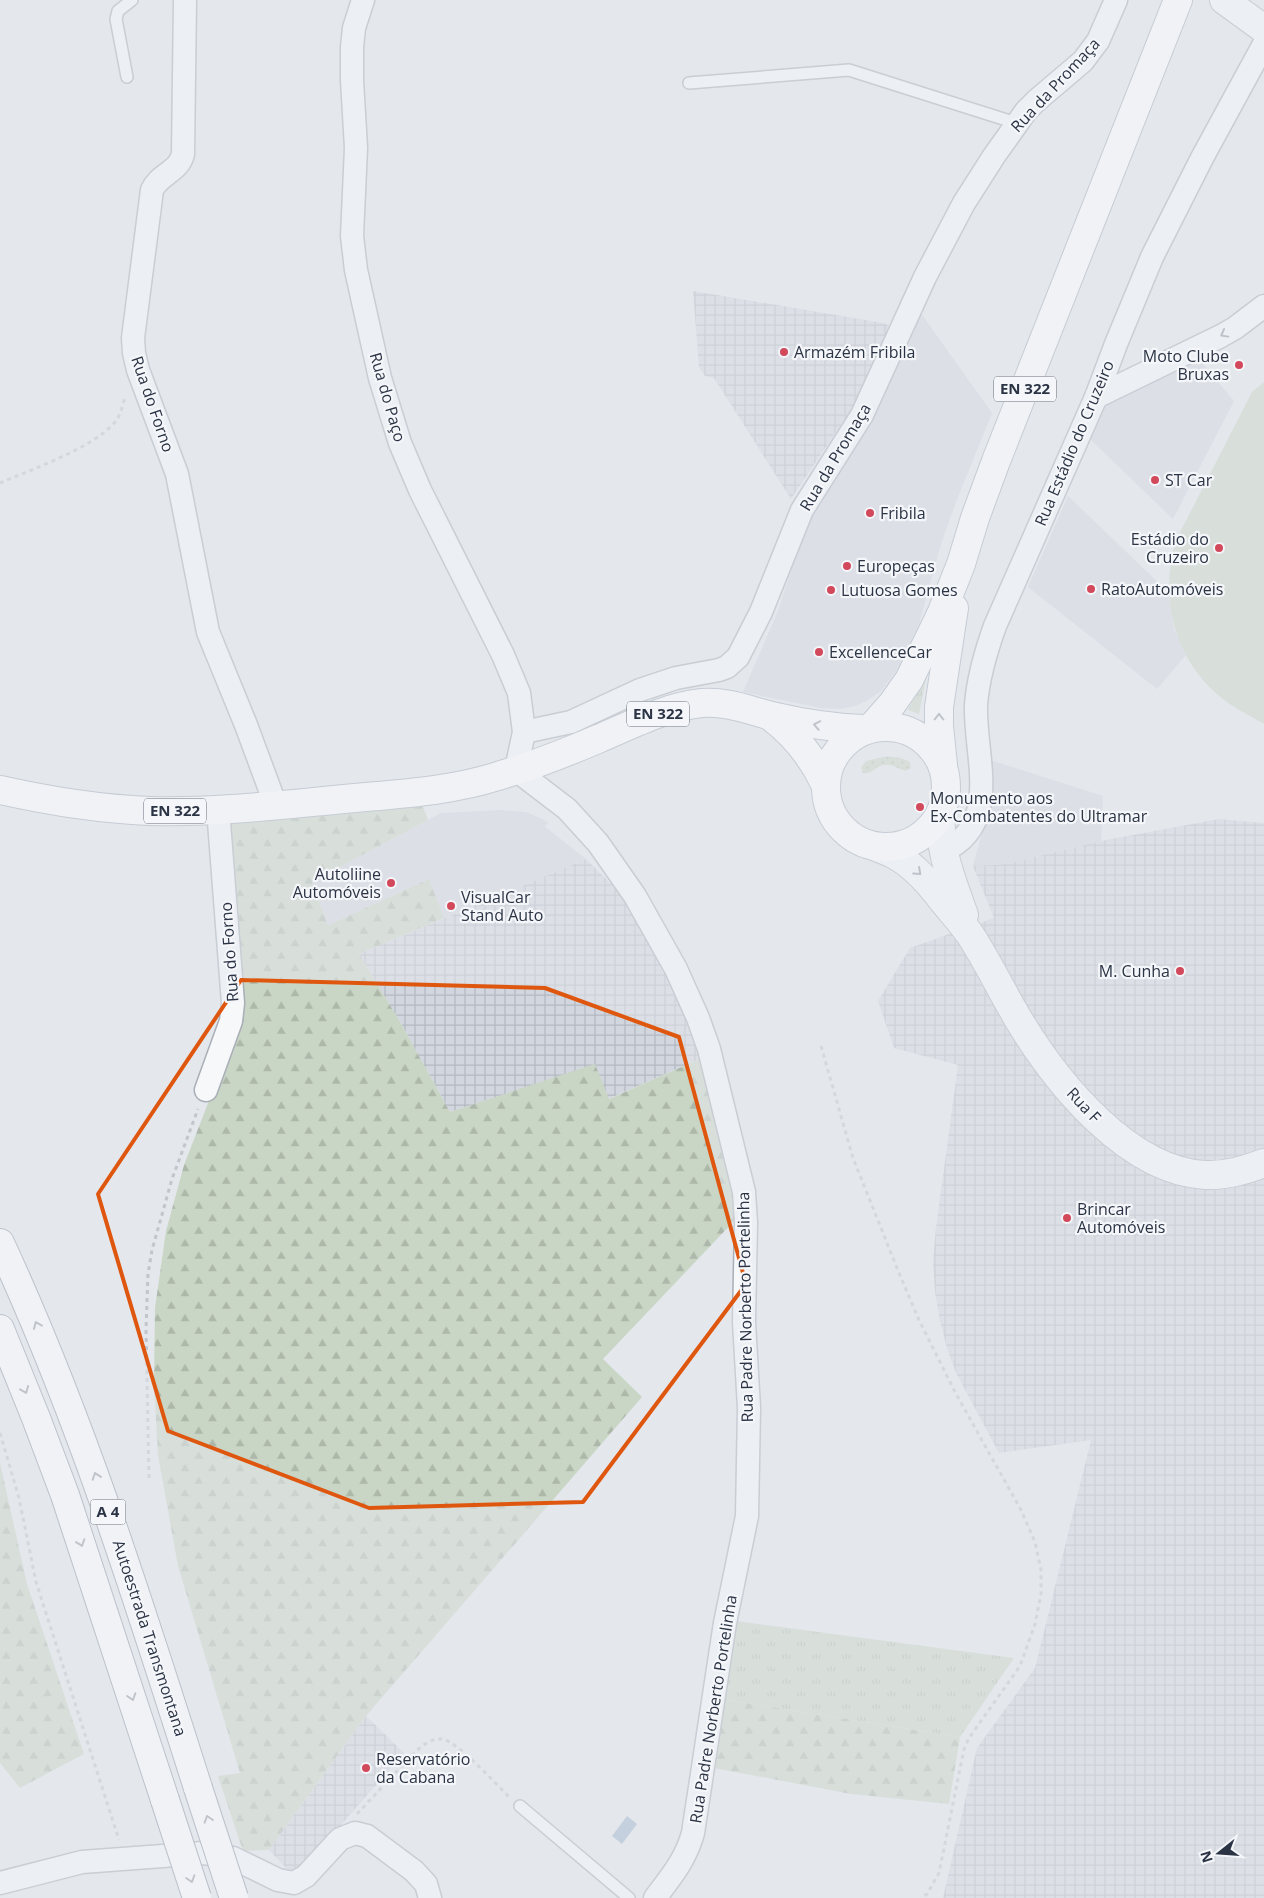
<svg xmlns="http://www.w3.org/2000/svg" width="1264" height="1898" font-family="'Open Sans',sans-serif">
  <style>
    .built { fill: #d2d6de }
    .industrial { fill: url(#industrial-grid) }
    .grass { fill: url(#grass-tufts) }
    .forest { fill: url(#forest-firs) }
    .garden { fill: url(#garden-dots) }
    .pitch { fill: #c9d6c5 }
    .water { fill: #9fb4cc }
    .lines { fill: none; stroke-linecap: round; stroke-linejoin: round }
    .service-casing { stroke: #a9aeb7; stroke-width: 14 }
    .minor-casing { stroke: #a9aeb7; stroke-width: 25 }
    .tertiary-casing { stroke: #a9aeb7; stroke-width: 30 }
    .primary-casing { stroke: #a3abb8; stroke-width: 30 }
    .motorway-casing { stroke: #8b94a3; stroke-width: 30 }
    .path { stroke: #c2c5cb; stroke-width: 3; stroke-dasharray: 4 4; stroke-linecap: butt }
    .service { stroke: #f7f8fa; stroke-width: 11 }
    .minor { stroke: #f7f8fa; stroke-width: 22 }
    .tertiary { stroke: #f7f8fa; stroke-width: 28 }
    .primary { stroke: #fff; stroke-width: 28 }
    .motorway { stroke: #fff; stroke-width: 28 }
    .motorway-bridge-casing { stroke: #8b94a3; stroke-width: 30; stroke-linecap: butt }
    .motorway-bridge { stroke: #fff; stroke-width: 28 }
    .oneway { stroke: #9196a0 }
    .oneway2 { stroke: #959aa2 }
    .marked { fill: none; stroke: #df570f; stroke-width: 4; stroke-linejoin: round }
    .poi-dot { fill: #d1495b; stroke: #f4f6f9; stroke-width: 2 }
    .labels { text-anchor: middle; stroke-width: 4.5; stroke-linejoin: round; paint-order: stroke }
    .shield { fill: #f4f6f9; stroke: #676e7b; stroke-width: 1 }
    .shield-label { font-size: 15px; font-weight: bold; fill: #2b3445 }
    .street-label { font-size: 16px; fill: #2b3445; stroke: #f4f6f9 }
    .poi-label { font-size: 16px; fill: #2b3445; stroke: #f4f6f9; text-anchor: start }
  </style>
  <defs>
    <pattern id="industrial-grid" width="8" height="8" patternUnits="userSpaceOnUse" patternTransform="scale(1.25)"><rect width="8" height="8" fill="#d2d6de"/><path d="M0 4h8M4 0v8" fill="none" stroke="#b4b8c0"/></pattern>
    <pattern id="grass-tufts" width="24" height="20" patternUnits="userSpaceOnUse" patternTransform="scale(1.25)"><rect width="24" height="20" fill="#c9d6c5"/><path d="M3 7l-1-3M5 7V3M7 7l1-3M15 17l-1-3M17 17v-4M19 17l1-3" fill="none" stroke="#adb8ab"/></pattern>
    <pattern id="forest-firs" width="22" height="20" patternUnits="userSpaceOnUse" patternTransform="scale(1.25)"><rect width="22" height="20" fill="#c9d6c5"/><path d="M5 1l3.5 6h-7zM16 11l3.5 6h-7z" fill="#adb8ab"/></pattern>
    <pattern id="garden-dots" width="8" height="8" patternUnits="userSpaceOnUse" patternTransform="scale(1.25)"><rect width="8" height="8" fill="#c9d6c5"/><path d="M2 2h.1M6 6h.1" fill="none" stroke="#adb8ab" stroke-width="1.8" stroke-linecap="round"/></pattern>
  </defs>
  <rect width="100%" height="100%" fill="#e4e7ec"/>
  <!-- built -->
  <g class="built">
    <path d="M 920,312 L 992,413 L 956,502 L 941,544 L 919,624 L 899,667 L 881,691 L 868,700 L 855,706 L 840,709 L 821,708 L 743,692 L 778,611 L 810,513 L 871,425 Z"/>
    <path d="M 1197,357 L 1234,401 L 1173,519 L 1089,438 L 1104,402 Z"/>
    <path d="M 1068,496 L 1168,592 L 1174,629 L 1186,655 L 1157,689 L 1028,587 Z"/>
    <path d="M 990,760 L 1103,796 L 1101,841 L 1006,864 L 973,866 L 993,793 Z"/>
    <path d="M 502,810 L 526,812 L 540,818 L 549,823 L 544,826 L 586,859 L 444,918 L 429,879 L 328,925 L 312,882 L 441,813 Z"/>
  </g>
  <!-- industrial -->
  <g class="industrial">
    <path d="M 693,291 L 883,323 L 896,329 L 865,389 L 791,499 L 714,378 L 705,376 L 699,367 Z"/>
    <path d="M 1219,819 L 1264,823 L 1264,1898 L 943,1898 L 977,1748 L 1035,1668 L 1091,1440 L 999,1453 L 956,1373 L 947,1348 L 940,1321 L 935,1292 L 933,1261 L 936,1228 L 958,1065 L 894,1048 L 878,1001 L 910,948 L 994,918 L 973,866 L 1006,864 L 1101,841 Z"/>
    <path d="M 586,859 L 625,898 L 675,987 L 702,1058 L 608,1099 L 594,1065 L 450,1112 L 399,1020 L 359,954 Z"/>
    <path d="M 366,1716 L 404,1753 L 300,1872 L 292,1874 L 269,1850 Z"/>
  </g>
  <!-- grass -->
  <g class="grass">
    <path d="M 927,674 L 919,714 L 908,710 Z"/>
    <path d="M 736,1621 L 1014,1658 L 960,1737 L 721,1699 Z"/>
  </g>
  <!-- forest -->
  <g class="forest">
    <path d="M 422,804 L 428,820 L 312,882 L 328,925 L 429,879 L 444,918 L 359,954 L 399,1020 L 450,1112 L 595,1064 L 609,1099 L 702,1058 L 728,1159 L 736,1219 L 603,1359 L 642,1397 L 366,1716 L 269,1850 L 243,1851 L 218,1776 L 240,1773 L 178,1566 L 158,1455 L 154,1385 L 155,1308 L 166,1231 L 184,1165 L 235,1034 L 243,1004 L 240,948 L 227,823 Z"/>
    <path d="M 0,1463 L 27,1584 L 84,1754 L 20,1788 L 0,1763 Z"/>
    <path d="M 721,1699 L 960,1737 L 949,1804 L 851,1794 L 714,1768 Z"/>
  </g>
  <!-- garden -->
  <path class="garden" d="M 883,757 C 892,756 902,757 910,762 L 911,768 L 905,771 C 899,769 892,764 885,765 C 876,765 872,775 863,773 L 861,767 L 866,761 Z"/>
  <!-- pitch -->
  <path class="pitch" d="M 1264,382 L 1264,724 C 1249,715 1231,707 1218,695 C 1173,656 1159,596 1176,540 L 1252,392 Z"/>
  <!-- water -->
  <path class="water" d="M 627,1816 L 637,1824 L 622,1844 L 612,1836 Z"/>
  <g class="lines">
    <defs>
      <g id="service">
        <path d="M 127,77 L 116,19 L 118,11 L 132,0"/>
        <path d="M 689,83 L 849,70 L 1016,123"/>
        <path d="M 520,1806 L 629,1898"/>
      </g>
      <g id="minor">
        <path d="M 185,0 L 183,154 C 179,172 159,174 152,190 L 133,338 L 134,353 L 138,370 L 177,474 L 208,632 L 246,725 L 276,806"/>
        <path d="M 363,0 L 354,28 L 352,47 L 352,80 L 356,148 L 352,236 L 356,270 L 380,378 L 400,443 L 420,490 L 503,655 L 519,693 L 524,732 L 516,770 L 567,809 L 598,843 L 635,896 L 676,969 L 698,1018 L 709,1049 L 744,1192 L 746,1223 L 744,1322 L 749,1408 L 747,1516 L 725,1623 L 693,1833 C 686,1859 671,1877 655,1898"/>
        <path d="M 1096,397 L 1221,336 L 1235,328 L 1264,306"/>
        <path d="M 524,732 L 571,722 L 640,690 L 676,678 L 719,670 L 727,667 L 738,657 L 761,612 L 802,510 L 862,415 L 925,277 L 964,203 L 994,156 L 1026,111 L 1036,101 L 1083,61 L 1098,41 L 1116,0"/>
        <path d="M 943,851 C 1003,825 974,754 976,705 C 978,678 986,651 995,626 L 1096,397 L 1116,344 L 1152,257 L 1202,158 L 1264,44"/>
        <path d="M 206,1090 L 231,1021 L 233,1003 L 218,809"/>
        <path d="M 0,1883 L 82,1862 L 203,1853 L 233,1858 L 278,1880 L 294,1883 L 306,1876 L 340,1839 L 355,1833 L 367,1836 L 414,1871 L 426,1884 L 430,1898"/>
      </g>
      <g id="tertiary">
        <path d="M 1224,0 L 1264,29"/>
        <path d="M 941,812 C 938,848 952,881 964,915"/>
        <path d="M 876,847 C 884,850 893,853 900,858 C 917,869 931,885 943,901 C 952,912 963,924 971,936 C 989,964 1003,994 1020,1022 C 1057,1083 1128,1171 1205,1175 C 1226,1176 1245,1170 1264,1163"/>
      </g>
      <g id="primary">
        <path d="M 770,716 C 795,735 812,756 825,784"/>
        <circle cx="886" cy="787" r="60"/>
        <path d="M 871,728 L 892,704 L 909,680 L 942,612 L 961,564 L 975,518 L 996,461 L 1178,0"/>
        <path d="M 943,765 L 939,726 L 939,707 L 954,608"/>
        <path d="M 0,790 C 49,801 99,809 149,811 C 214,813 280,805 344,799 C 396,794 448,792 498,776 C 532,766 565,753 598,739 C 631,725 665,707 702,703 C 727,701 748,710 772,716 C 802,723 833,728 864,729"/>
      </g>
      <g id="motorway">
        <path d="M 0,1243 C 82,1420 139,1603 198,1788"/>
        <path d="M 0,1329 L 36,1418 L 65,1495 L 165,1800"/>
      </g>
    </defs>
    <!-- service casing -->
    <use href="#service" class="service-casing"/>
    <!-- minor casing -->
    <use href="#minor" class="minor-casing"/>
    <!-- tertiary casing -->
    <use href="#tertiary" class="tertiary-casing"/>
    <!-- primary casing -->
    <use href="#primary" class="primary-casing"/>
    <!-- motorway casing -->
    <use href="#motorway" class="motorway-casing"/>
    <!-- path -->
    <g class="path">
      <path d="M 0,483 C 32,469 94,448 116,421 C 121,413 123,405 125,396"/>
      <path d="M 821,1046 L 853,1158 L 899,1273 L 919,1320 L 955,1392 L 1021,1510 L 1035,1542 L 1041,1570 L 1041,1594 L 1035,1624 L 1020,1666 L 969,1738 L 964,1749 L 939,1873 L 927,1894 L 922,1898"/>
      <path d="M 0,1433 L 19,1498 L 36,1582 L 119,1840"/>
      <path d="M 149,1478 L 146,1329 L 148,1274 L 152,1250 L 172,1179 L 198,1109"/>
      <path d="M 357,1814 L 414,1753 C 422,1746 431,1738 442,1739 C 456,1740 498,1786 510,1798"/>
    </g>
    <!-- service -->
    <use href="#service" class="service"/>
    <!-- minor -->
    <use href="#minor" class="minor"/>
    <!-- tertiary -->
    <use href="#tertiary" class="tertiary"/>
    <!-- primary -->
    <use href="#primary" class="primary"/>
    <!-- motorway -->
    <use href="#motorway" class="motorway"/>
    <defs>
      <g id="motorway-bridge">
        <path d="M 198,1788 L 234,1898"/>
        <path d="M 165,1800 L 197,1898"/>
      </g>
    </defs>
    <!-- motorway-bridge casing -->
    <use href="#motorway-bridge" class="motorway-bridge-casing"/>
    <!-- motorway-bridge -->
    <use href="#motorway-bridge" class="motorway-bridge"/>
  </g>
  <!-- one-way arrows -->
  <defs><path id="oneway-chevron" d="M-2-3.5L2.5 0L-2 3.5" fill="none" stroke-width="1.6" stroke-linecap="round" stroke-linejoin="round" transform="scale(1.25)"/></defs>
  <g class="oneway">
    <use href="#oneway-chevron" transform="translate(1224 334) rotate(151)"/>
    <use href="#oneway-chevron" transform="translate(918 872) rotate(42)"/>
  </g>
  <g class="oneway2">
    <use href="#oneway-chevron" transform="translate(939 717) rotate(-90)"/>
    <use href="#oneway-chevron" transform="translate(817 725) rotate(-169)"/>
    <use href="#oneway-chevron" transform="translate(37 1325) rotate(-113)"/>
    <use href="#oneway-chevron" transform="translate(25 1390) rotate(68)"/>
    <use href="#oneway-chevron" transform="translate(96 1476) rotate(-109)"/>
    <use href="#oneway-chevron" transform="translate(81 1543) rotate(71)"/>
    <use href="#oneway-chevron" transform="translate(132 1697) rotate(72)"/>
    <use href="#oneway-chevron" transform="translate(208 1819) rotate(-108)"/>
    <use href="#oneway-chevron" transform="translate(191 1879) rotate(72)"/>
  </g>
  <!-- marked area -->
  <path d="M0 0H1264V1898H0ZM 241,980 L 545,988 L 679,1037 L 746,1284 L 583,1502 L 369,1508 L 168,1431 L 98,1194 Z" fill="#e4e7ec" fill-opacity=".55" fill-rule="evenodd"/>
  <path class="marked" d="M 241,980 L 545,988 L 679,1037 L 746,1284 L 583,1502 L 369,1508 L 168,1431 L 98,1194 Z"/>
  <!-- markers -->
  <g class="poi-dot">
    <circle cx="784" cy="352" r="5"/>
    <circle cx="1239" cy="365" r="5"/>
    <circle cx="1155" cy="480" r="5"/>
    <circle cx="870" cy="513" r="5"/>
    <circle cx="1219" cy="548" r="5"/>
    <circle cx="847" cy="566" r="5"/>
    <circle cx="1091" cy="589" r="5"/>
    <circle cx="831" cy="590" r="5"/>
    <circle cx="819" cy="652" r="5"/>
    <circle cx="920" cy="807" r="5"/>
    <circle cx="391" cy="883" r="5"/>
    <circle cx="451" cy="906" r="5"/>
    <circle cx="1180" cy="971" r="5"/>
    <circle cx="1067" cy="1218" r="5"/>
    <circle cx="366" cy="1768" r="5"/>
  </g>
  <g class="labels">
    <!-- shield labels -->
    <g class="shield">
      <rect x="994" y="376.5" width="62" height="25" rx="4"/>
      <rect x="627" y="701.5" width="62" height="25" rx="4"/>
      <rect x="144" y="798.5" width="62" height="25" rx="4"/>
      <rect x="90.5" y="1499.5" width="35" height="25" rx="4"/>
    </g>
    <g class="shield-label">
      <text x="1025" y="394">EN 322</text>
      <text x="658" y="719">EN 322</text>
      <text x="175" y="816">EN 322</text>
      <text x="108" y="1517">A 4</text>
    </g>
    <!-- street labels -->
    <g class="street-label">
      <text transform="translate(1055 85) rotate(-47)" y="6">Rua da Promaça</text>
      <text transform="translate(388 397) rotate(74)" y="6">Rua do Paço</text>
      <text transform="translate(153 404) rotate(71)" y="6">Rua do Forno</text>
      <text transform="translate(1074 443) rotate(-67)" y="6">Rua Estádio do Cruzeiro</text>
      <text transform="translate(835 457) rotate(-59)" y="6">Rua da Promaça</text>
      <text transform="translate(229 952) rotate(-94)" y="6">Rua do Forno</text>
      <text transform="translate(1084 1105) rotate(47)" y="6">Rua F</text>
      <text transform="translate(745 1307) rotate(-91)" y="6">Rua Padre Norberto Portelinha</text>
      <text transform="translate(150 1638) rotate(72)" y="6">Autoestrada Transmontana</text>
      <text transform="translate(713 1709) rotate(-81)" y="6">Rua Padre Norberto Portelinha</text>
    </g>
    <!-- poi labels -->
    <g class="poi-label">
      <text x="794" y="358">Armazém Fribila</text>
      <text x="1229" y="362" text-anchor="end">Moto Clube<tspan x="1229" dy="18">Bruxas</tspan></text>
      <text x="1165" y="486">ST Car</text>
      <text x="880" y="519">Fribila</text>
      <text x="1209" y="545" text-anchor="end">Estádio do<tspan x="1209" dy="18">Cruzeiro</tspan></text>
      <text x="857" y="572">Europeças</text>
      <text x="1101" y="595">RatoAutomóveis</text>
      <text x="841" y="596">Lutuosa Gomes</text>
      <text x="829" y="658">ExcellenceCar</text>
      <text x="930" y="804">Monumento aos<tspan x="930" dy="18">Ex-Combatentes do Ultramar</tspan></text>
      <text x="381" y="880" text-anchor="end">Autoliine<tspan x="381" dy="18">Automóveis</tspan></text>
      <text x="461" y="903">VisualCar<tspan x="461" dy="18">Stand Auto</tspan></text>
      <text x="1170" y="977" text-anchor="end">M. Cunha</text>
      <text x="1077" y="1215">Brincar<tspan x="1077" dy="18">Automóveis</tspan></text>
      <text x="376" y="1765">Reservatório<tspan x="376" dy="18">da Cabana</tspan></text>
    </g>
  </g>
  <!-- north arrow -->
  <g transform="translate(1219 1853) rotate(253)" stroke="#f4f6f9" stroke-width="4" paint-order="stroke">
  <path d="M0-4L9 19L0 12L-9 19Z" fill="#2b3445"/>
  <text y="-8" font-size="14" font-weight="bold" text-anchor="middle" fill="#2b3445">N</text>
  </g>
</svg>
